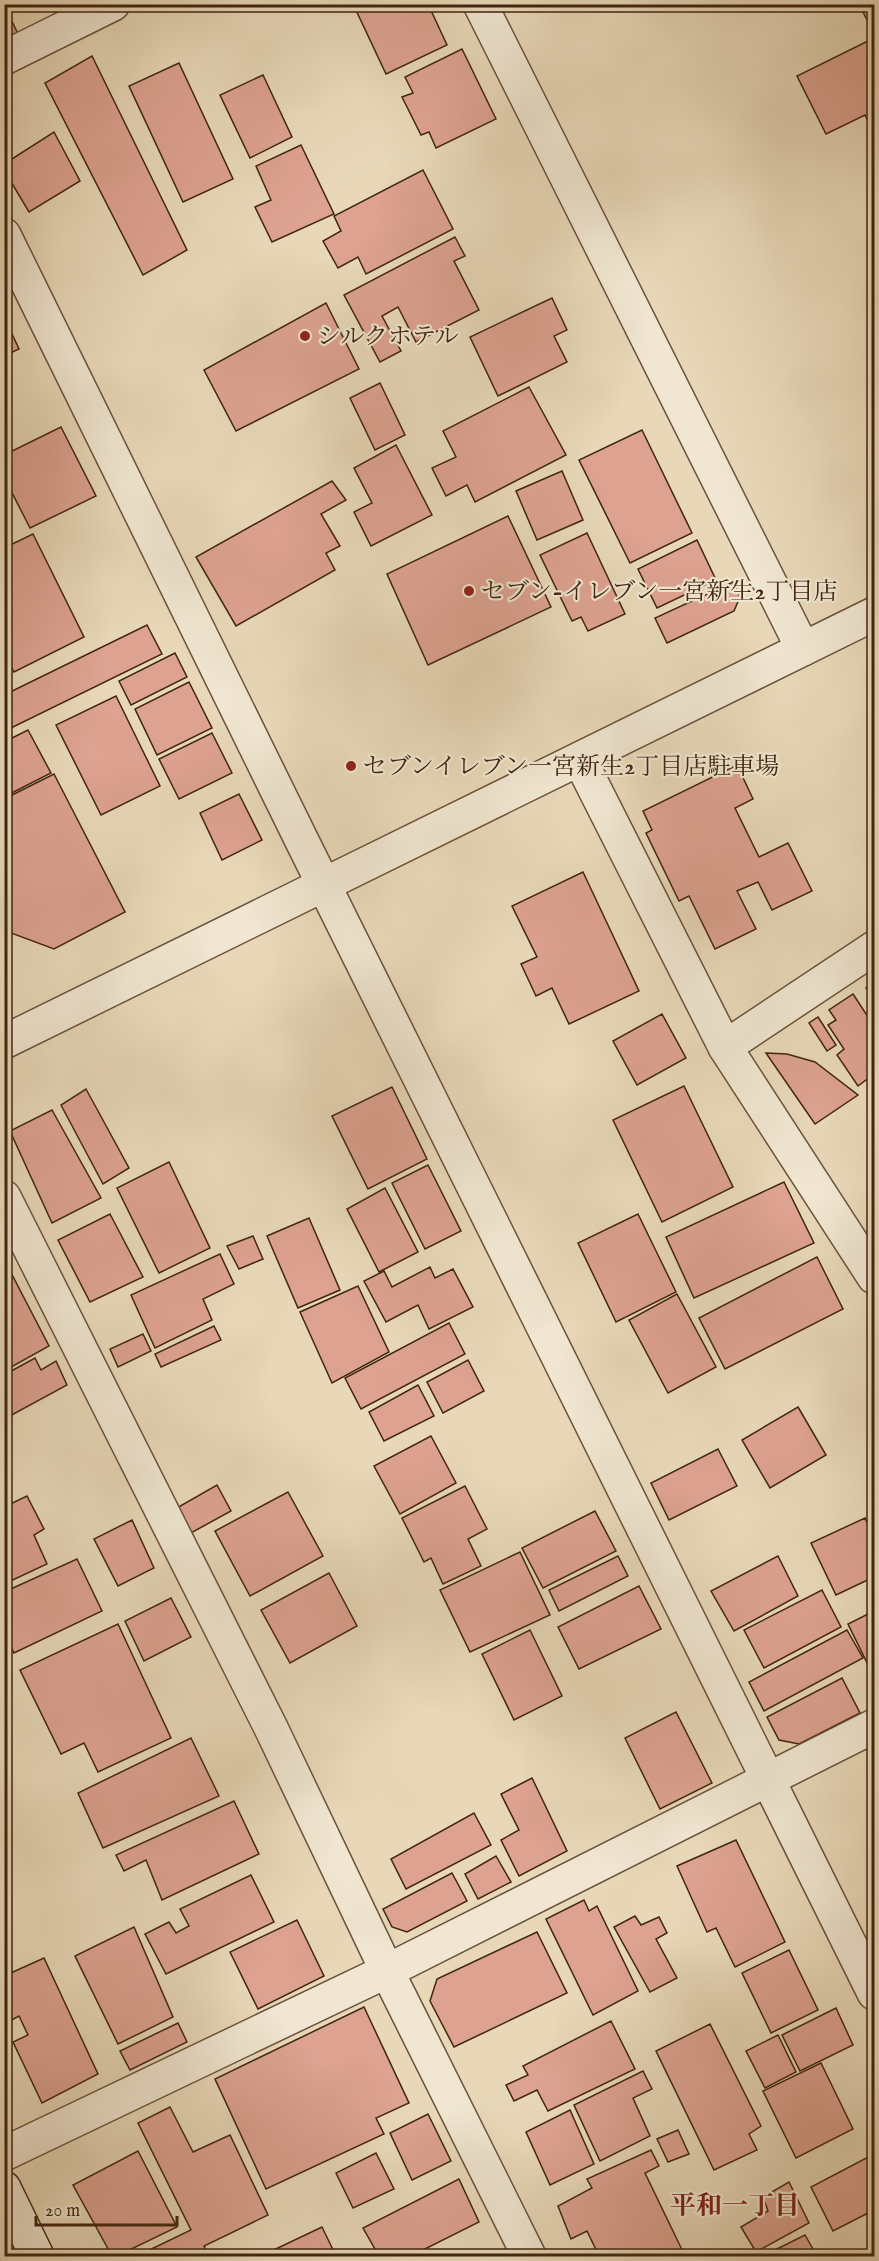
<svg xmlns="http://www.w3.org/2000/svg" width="879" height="2261" font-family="'IM FELL English','Noto Serif JP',serif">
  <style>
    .building { fill: #dda290; stroke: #402510; stroke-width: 1.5 }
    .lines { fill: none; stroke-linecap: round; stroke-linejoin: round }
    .minor-casing { stroke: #6a523a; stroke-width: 36 }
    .tertiary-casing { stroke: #6a523a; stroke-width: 36 }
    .secondary-casing { stroke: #402510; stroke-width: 36 }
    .minor { stroke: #f0e6d1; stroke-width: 33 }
    .tertiary { stroke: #f0e6d1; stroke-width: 33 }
    .secondary { stroke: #f0e6d1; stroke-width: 33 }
    .poi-dot { fill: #8f2418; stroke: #f0e6d1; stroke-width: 2 }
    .labels { text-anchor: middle; stroke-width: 4.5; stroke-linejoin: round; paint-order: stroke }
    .poi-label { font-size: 24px; fill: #402510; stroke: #f0e6d1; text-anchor: start }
    .neighbourhood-label { font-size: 26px; font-weight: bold; fill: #7a1f14; stroke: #f0e6d1 }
  </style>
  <rect width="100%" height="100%" fill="#e8d8b8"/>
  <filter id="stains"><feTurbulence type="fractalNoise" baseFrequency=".00333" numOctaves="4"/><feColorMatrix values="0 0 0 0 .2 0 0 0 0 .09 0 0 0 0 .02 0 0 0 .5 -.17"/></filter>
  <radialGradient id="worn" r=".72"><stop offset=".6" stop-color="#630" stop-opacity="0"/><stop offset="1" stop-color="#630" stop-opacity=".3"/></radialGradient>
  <!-- building -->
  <g class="building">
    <path d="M 363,4 L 428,4 L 447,45 L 386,74 L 355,8 Z"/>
    <path d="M 859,4 L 874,4 L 874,21 L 869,24 Z"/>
    <path d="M 4,5 L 20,38 L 4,45 Z"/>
    <path d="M 874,38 L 874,122 L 870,125 L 865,115 L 826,134 L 797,76 Z"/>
    <path d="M 462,49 L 496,119 L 436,148 L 429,132 L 421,135 L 402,97 L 413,93 L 405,77 Z"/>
    <path d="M 92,56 L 187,250 L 143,275 L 45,83 Z"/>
    <path d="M 179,63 L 233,179 L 183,202 L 129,86 Z"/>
    <path d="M 263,75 L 292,137 L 250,158 L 220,95 Z"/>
    <path d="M 54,132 L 80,181 L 29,212 L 4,170 L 4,164 Z"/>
    <path d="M 301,145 L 334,214 L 272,242 L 255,207 L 271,200 L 256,166 Z"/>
    <path d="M 423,170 L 453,229 L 366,274 L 358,257 L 338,268 L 323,241 L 341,231 L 334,216 Z"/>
    <path d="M 455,237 L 465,256 L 454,261 L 479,310 L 416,342 L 398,307 L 382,316 L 401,351 L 380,362 L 344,295 Z"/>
    <path d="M 552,298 L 567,330 L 554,336 L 567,362 L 498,396 L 470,337 Z"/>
    <path d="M 326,303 L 359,369 L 236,431 L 204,370 Z"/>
    <path d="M 12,334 L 19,349 L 4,356 L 4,338 Z"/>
    <path d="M 380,383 L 405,435 L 375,450 L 350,398 Z"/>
    <path d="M 529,387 L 566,455 L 475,502 L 467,485 L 446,496 L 432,468 L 456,457 L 443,431 Z"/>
    <path d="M 61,427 L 96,496 L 30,528 L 4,477 L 4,455 Z"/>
    <path d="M 642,430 L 692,533 L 630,563 L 579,460 Z"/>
    <path d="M 396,445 L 432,515 L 371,546 L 354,512 L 372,503 L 354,468 Z"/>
    <path d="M 562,471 L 583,520 L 537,540 L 516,491 Z"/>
    <path d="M 332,481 L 346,500 L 321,514 L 340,546 L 326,553 L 335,570 L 236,626 L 196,557 Z"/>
    <path d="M 508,516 L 551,607 L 428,665 L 387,574 Z"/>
    <path d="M 587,533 L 625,614 L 588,631 L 581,617 L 572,621 L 540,555 Z"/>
    <path d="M 33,534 L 84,637 L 14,672 L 4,653 L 4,548 Z"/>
    <path d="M 697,540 L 716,580 L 657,608 L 638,569 Z"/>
    <path d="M 733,582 L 740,597 L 734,611 L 667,643 L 655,618 Z"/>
    <path d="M 147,625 L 162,654 L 11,728 L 4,715 L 4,695 Z"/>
    <path d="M 175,653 L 187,677 L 131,705 L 119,681 Z"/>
    <path d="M 189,682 L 212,728 L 157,755 L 135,709 Z"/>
    <path d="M 116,696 L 160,786 L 101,815 L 56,725 Z"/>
    <path d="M 28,730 L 51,773 L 4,797 L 4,742 Z"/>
    <path d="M 212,733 L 232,773 L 179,799 L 159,759 Z"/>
    <path d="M 737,765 L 753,799 L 735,808 L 759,857 L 788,843 L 812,891 L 772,910 L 758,882 L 737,891 L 756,929 L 715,949 L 689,896 L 679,901 L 646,833 L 652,830 L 643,811 Z"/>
    <path d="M 54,774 L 125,912 L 54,949 L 11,933 L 4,920 L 4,799 Z"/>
    <path d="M 239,794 L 262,840 L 222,860 L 200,813 Z"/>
    <path d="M 583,872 L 639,991 L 569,1024 L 552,988 L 536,996 L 521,964 L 537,957 L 512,906 Z"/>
    <path d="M 874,982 L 874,1000 L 866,988 Z"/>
    <path d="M 853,994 L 874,1026 L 874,1074 L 858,1086 L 837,1055 L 844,1049 L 828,1025 L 836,1020 L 829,1010 Z"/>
    <path d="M 662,1014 L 686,1058 L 637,1085 L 613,1041 Z"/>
    <path d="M 818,1017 L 836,1045 L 827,1051 L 809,1023 Z"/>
    <path d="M 766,1053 L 787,1054 L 815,1062 L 858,1095 L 815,1124 Z"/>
    <path d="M 684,1086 L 733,1187 L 662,1222 L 613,1120 Z"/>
    <path d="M 392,1087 L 427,1159 L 368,1189 L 332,1116 Z"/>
    <path d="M 86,1089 L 129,1168 L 103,1184 L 61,1105 Z"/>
    <path d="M 52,1110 L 101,1198 L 52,1223 L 10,1131 Z"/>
    <path d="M 169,1162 L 210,1248 L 159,1273 L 117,1188 Z"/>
    <path d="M 428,1165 L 461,1231 L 425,1249 L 392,1183 Z"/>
    <path d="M 784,1182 L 814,1243 L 694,1298 L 666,1237 Z"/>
    <path d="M 385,1188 L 418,1252 L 379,1272 L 347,1209 Z"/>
    <path d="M 110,1214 L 143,1277 L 90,1302 L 58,1240 Z"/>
    <path d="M 638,1214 L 676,1292 L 616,1322 L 578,1243 Z"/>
    <path d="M 309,1218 L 340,1290 L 298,1308 L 267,1236 Z"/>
    <path d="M 253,1236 L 263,1259 L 239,1269 L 227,1246 Z"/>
    <path d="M 220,1254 L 234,1284 L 203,1299 L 212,1320 L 155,1348 L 131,1295 Z"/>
    <path d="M 817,1257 L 843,1309 L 725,1369 L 699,1318 Z"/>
    <path d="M 7,1265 L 49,1346 L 4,1371 L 4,1266 Z"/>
    <path d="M 430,1267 L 435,1278 L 453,1269 L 473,1307 L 429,1329 L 418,1305 L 386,1322 L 364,1281 L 384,1271 L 392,1287 Z"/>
    <path d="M 358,1286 L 389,1352 L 332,1383 L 300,1312 Z"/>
    <path d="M 677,1294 L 716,1367 L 668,1393 L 629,1320 Z"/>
    <path d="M 449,1323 L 465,1354 L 361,1409 L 345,1378 Z"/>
    <path d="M 214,1326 L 221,1340 L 161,1367 L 155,1354 Z"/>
    <path d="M 143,1334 L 151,1351 L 118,1367 L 110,1349 Z"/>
    <path d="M 35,1358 L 41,1370 L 56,1361 L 67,1385 L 8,1417 L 4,1411 L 4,1375 Z"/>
    <path d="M 468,1360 L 484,1391 L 443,1413 L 427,1382 Z"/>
    <path d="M 418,1385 L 434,1416 L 384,1441 L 369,1412 Z"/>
    <path d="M 798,1407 L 826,1455 L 770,1488 L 742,1440 Z"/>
    <path d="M 431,1436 L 456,1483 L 400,1514 L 374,1466 Z"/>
    <path d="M 718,1449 L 737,1486 L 669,1520 L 651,1483 Z"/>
    <path d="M 217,1485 L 231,1511 L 189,1534 L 175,1509 Z"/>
    <path d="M 465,1486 L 487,1529 L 468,1539 L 481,1566 L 443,1584 L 431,1558 L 424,1562 L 402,1518 Z"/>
    <path d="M 288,1492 L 323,1556 L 250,1596 L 215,1531 Z"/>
    <path d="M 27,1496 L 44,1529 L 34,1535 L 47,1564 L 4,1584 L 4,1507 Z"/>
    <path d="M 595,1511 L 616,1551 L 543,1588 L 522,1548 Z"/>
    <path d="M 865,1518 L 874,1538 L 874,1577 L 836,1595 L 811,1543 Z"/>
    <path d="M 132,1520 L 154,1568 L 118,1586 L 94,1539 Z"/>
    <path d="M 520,1552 L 550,1615 L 470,1652 L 440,1590 Z"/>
    <path d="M 618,1556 L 628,1576 L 559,1611 L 549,1590 Z"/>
    <path d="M 778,1556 L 798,1596 L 734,1631 L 711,1591 Z"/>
    <path d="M 77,1559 L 102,1611 L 14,1653 L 4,1633 L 4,1592 Z"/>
    <path d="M 329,1573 L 357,1626 L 290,1663 L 261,1610 Z"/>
    <path d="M 639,1586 L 661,1629 L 579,1669 L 558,1627 Z"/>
    <path d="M 822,1590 L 841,1627 L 764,1668 L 744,1630 Z"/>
    <path d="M 171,1598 L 191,1637 L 144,1661 L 125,1621 Z"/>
    <path d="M 874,1611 L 874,1674 L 873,1675 L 848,1624 Z"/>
    <path d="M 118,1624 L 171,1738 L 98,1772 L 84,1743 L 61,1754 L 20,1670 Z"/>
    <path d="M 530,1630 L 562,1696 L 514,1720 L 482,1654 Z"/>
    <path d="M 847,1630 L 863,1658 L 764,1711 L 749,1682 Z"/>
    <path d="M 842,1678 L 860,1713 L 799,1744 L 779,1740 L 767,1717 Z"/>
    <path d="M 676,1712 L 712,1783 L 660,1809 L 625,1738 Z"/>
    <path d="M 191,1738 L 219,1796 L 103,1848 L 78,1793 Z"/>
    <path d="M 532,1778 L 567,1851 L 519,1876 L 501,1840 L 519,1830 L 501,1794 Z"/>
    <path d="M 234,1801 L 259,1854 L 162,1900 L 146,1860 L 124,1871 L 116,1855 Z"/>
    <path d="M 474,1813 L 491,1845 L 406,1889 L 391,1859 Z"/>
    <path d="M 736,1840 L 785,1942 L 735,1967 L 716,1928 L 707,1932 L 677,1866 Z"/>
    <path d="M 496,1856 L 511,1882 L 478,1899 L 465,1874 Z"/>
    <path d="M 452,1873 L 467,1901 L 407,1932 L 392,1927 L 383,1909 Z"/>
    <path d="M 251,1875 L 274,1922 L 166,1974 L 145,1934 L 169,1922 L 176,1933 L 189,1926 L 180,1909 Z"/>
    <path d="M 584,1900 L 589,1911 L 597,1906 L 638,1991 L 593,2015 L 546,1919 Z"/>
    <path d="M 635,1916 L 641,1925 L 659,1917 L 667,1933 L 656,1939 L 677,1978 L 650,1992 L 614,1927 Z"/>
    <path d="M 297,1920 L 324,1976 L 258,2009 L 230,1952 Z"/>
    <path d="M 134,1927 L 173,2017 L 118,2044 L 75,1956 Z"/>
    <path d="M 537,1932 L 567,1993 L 454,2047 L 430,2001 L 437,1979 Z"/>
    <path d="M 789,1950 L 818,2010 L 771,2033 L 742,1973 Z"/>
    <path d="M 44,1958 L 98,2074 L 42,2103 L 13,2042 L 28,2035 L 19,2016 L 6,2023 L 4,2020 L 4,1976 Z"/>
    <path d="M 364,2007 L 409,2103 L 376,2118 L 384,2134 L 266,2189 L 215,2079 Z"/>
    <path d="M 836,2008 L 853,2045 L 800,2071 L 782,2035 Z"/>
    <path d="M 611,2021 L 635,2069 L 548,2111 L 537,2090 L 514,2101 L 506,2085 L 528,2075 L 523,2066 Z"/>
    <path d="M 178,2023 L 187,2042 L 130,2070 L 120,2051 Z"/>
    <path d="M 710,2024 L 761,2126 L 749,2134 L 757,2150 L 714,2170 L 656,2051 Z"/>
    <path d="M 778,2035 L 796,2072 L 765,2088 L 746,2051 Z"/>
    <path d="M 821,2063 L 853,2129 L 796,2158 L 763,2091 Z"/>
    <path d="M 643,2071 L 652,2089 L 633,2098 L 650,2136 L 600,2161 L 574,2105 Z"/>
    <path d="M 170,2107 L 193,2152 L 230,2135 L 268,2215 L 204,2246 L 209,2256 L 137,2256 L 191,2230 L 138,2123 Z"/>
    <path d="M 570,2110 L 594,2164 L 550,2185 L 526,2132 Z"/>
    <path d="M 428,2114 L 451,2161 L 412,2180 L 390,2133 Z"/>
    <path d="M 678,2130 L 689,2154 L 668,2162 L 657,2139 Z"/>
    <path d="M 651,2150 L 659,2166 L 645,2173 L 685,2256 L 599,2256 L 587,2231 L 571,2239 L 558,2206 L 592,2188 L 587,2179 Z"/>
    <path d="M 138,2151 L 177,2227 L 117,2256 L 112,2256 L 73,2185 Z"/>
    <path d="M 376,2153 L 394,2189 L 353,2208 L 336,2173 Z"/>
    <path d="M 874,2154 L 874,2210 L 833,2231 L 811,2187 Z"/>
    <path d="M 459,2179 L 479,2222 L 411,2256 L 379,2256 L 363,2228 Z"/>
    <path d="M 789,2182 L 809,2223 L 756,2252 L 741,2227 L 768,2211 L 763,2197 Z"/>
    <path d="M 322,2227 L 336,2256 L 261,2256 Z"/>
    <path d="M 805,2235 L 817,2256 L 763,2256 Z"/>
    <path d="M 874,2248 L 874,2256 L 856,2256 Z"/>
  </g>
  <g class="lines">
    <defs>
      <g id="minor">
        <path d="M 480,4 L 803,649"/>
        <path d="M 4,58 L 113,4"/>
        <path d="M 4,235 L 302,841 L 874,1993"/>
        <path d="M 580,760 L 725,1047 L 874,1277"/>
        <path d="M 725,1047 L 874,948"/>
        <path d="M 4,1197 L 271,1728 L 387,1971 L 529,2256"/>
        <path d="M 4,2154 L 387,1971 L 874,1726"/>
      </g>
      <path id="tertiary" d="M 4,1042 L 874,614"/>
      <path id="secondary" d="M 4,2188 L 37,2256"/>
    </defs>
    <!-- minor casing -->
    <use href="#minor" class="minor-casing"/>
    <!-- tertiary casing -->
    <use href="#tertiary" class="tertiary-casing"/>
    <!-- secondary casing -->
    <use href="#secondary" class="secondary-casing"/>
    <!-- minor -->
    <use href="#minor" class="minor"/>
    <!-- tertiary -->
    <use href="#tertiary" class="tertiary"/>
    <!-- secondary -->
    <use href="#secondary" class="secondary"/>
  </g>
  <!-- markers -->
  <g class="poi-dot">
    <circle cx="305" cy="336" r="6"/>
    <circle cx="469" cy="591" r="6"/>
    <circle cx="351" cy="766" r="6"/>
  </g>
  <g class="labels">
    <!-- poi labels -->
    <g class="poi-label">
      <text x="317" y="344">シルクホテル</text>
      <text x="481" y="599">セブン-イレブン一宮新生2丁目店</text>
      <text x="363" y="774">セブンイレブン一宮新生2丁目店駐車場</text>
    </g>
    <!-- neighbourhood labels -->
    <g class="neighbourhood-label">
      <text x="735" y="2214">平和一丁目</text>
    </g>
  </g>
  <!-- margin -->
  <rect width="879" height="2261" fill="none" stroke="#e8d8b8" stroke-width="24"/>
  <rect x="6" y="6" width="867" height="2249" fill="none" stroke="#402510" stroke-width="3"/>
  <rect x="12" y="12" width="855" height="2237" fill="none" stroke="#402510" stroke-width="1.5"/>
  <!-- scale -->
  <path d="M36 2216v9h141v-9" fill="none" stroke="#402510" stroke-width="3"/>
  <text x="45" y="2216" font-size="18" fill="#402510" stroke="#f0e6d1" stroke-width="4.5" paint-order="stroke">20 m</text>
  <rect width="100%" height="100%" filter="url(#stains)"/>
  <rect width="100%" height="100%" fill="url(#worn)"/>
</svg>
